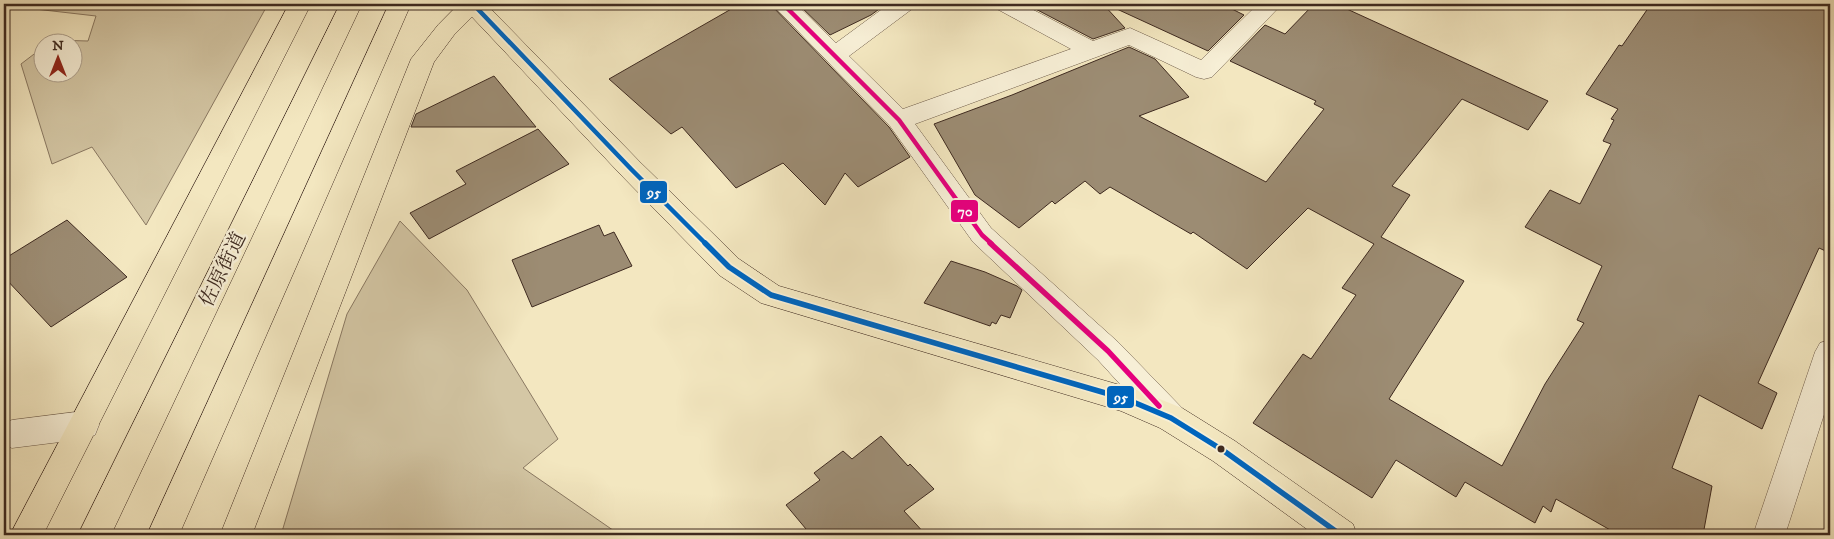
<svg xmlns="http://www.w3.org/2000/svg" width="1834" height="539" font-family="'IM FELL DW Pica','Noto Serif JP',serif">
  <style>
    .green { fill: #d4c7a5; stroke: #897862 }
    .building { fill: #9c8c73; stroke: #3e2a20 }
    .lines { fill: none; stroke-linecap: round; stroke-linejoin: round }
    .minor-casing { stroke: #6b5948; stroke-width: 1 }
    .highway-casing { stroke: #3e2a20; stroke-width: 1 }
    .minor { fill: #f7efd6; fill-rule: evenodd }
    .highway { fill: #f3e7c0; fill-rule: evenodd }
    .bus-1-far1-casing { stroke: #f7efd6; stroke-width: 8 }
    .bus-1-casing { stroke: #f7efd6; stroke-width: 9 }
    .bus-2-far1-casing { stroke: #f7efd6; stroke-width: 8 }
    .bus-2-casing { stroke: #f7efd6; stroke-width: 9 }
    .bus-1-far1 { stroke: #0065bd; stroke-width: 4.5 }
    .bus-1 { stroke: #0065bd; stroke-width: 5.5 }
    .bus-2-far1 { stroke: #e5007d; stroke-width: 4.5 }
    .bus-2 { stroke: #e5007d; stroke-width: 5.5 }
    .bus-dot { fill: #3e2a20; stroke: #f7efd6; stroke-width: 2 }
    .labels { text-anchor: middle; stroke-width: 5; stroke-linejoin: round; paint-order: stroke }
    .street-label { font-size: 20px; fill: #3e2a20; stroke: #f7efd6 }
    .line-badge { stroke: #f7efd6; stroke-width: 2 }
    .badge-label { font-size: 14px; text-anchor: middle; font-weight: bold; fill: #fff }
  </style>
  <rect width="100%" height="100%" fill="#f3e7c0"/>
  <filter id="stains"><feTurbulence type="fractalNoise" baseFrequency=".004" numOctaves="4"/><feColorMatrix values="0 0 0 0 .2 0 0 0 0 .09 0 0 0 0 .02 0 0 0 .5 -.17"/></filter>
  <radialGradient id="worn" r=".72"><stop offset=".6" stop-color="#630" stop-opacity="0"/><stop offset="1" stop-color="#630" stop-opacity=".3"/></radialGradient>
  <!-- green -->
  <g class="green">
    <path d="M 36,4 L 268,4 L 146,225 L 92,147 L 52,164 L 21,64 L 42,48 L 42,72 L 72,72 L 72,42 L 50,42 L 54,40 L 88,41 L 96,16 L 35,9 Z"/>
    <path d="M 400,221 L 467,290 L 558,439 L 523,468 L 620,535 L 281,535 L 347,314 Z"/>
  </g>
  <!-- building -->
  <g class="building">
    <path d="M 740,4 L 770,4 L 889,127 L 910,157 L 858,187 L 845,173 L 825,205 L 783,163 L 736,188 L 682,127 L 671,134 L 609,79 Z"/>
    <path d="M 798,4 L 886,4 L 871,15 L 830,35 Z"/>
    <path d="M 1026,4 L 1103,4 L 1125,28 L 1093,39 Z"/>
    <path d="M 1106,4 L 1222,4 L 1244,15 L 1208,51 Z"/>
    <path d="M 1314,4 L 1336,4 L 1548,101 L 1528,130 L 1462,99 L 1392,186 L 1410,195 L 1381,237 L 1464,281 L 1389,399 L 1502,466 L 1545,384 L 1584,323 L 1577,320 L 1602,266 L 1525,227 L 1550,190 L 1580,204 L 1611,144 L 1603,141 L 1614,120 L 1611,119 L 1618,109 L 1586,94 L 1619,45 L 1622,46 L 1651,4 L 1830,4 L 1830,253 L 1819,248 L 1758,383 L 1777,393 L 1762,429 L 1699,395 L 1672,468 L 1712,486 L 1703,535 L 1619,535 L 1556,499 L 1551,512 L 1543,506 L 1535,523 L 1465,482 L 1456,497 L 1396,460 L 1372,498 L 1253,423 L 1303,354 L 1311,359 L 1356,295 L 1342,288 L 1374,244 L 1308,208 L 1247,269 L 1193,232 L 1191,234 L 1110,187 L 1100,194 L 1085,181 L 1055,204 L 1052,201 L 1019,228 L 975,195 L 934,124 L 1012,95 L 1129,47 L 1155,59 L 1189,97 L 1139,116 L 1266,182 L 1324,109 L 1314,104 L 1316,101 L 1230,61 L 1265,25 L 1285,34 Z"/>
    <path d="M 494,76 L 536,127 L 411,127 L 416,114 Z"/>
    <path d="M 538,129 L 569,164 L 429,239 L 410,213 L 466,184 L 456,171 Z"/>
    <path d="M 67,220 L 127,277 L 51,327 L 4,277 L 4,259 Z"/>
    <path d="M 599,225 L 604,236 L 614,232 L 632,266 L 532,307 L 512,260 Z"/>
    <path d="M 951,261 L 985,272 L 1017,286 L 1022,290 L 1010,318 L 1001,315 L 996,324 L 992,322 L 990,326 L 924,303 Z"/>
    <path d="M 881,436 L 908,466 L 910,464 L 934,489 L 904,511 L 926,535 L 811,535 L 786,505 L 820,480 L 814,473 L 843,451 L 852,459 Z"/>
  </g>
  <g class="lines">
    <defs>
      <g id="minor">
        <path d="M 772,4 L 796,4 L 836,43 L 889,4 L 915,4 L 912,9 L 849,56 L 903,109 L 1071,49 L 997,9 L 994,4 L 1022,4 L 1093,41 L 1130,28 L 1201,60 L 1258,4 L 1282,4 L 1212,77 L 1204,79 L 1196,77 L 1129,45 L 915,124 L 991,228 L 1118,342 L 1182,408 L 1186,418 L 1182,428 L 1171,432 L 1160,428 L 1098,360 L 973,242 L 890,126 Z"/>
        <path d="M 1830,340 L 1830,396 L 1785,535 L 1753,535 L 1815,352 L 1820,343 Z"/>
        <path d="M 84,411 L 95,415 L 99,425 L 95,435 L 84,439 L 12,448 L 4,445 L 4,423 L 12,420 Z"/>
      </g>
      <g id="highway">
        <path d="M 289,4 L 311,4 L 43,535 L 10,535 Z"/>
        <path d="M 340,4 L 362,4 L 111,535 L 78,535 Z"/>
        <path d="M 389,4 L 411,4 L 179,535 L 147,535 Z"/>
        <path d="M 459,4 L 486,4 L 640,162 L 739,259 L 779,286 L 1137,390 L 1182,408 L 1235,441 L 1353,524 L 1357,535 L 1315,535 L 1213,461 L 1160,428 L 1121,411 L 761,303 L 719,275 L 622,176 L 472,17 L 454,35 L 434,62 L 252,535 L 220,535 L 411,59 L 438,25 Z"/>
      </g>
    </defs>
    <!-- minor casing -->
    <use href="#minor" class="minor-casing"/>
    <!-- highway casing -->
    <use href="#highway" class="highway-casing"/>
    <!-- minor -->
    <use href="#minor" class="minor"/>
    <!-- highway -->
    <use href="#highway" class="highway"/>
    <defs>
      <path id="bus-1-far1" d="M 473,4 L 631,169 L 706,244"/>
      <path id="bus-1" d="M 705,243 L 729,267 L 771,295 L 1126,399 L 1171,418 L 1224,451 L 1341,535"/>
      <path id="bus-2-far1" d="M 783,4 L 899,120 L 982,235 L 992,244"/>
      <path id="bus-2" d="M 990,243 L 1108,351 L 1159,406"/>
    </defs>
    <!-- bus-1-far1 casing -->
    <use href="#bus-1-far1" class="bus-1-far1-casing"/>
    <!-- bus-1 casing -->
    <use href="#bus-1" class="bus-1-casing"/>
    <!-- bus-2-far1 casing -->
    <use href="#bus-2-far1" class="bus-2-far1-casing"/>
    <!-- bus-2 casing -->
    <use href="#bus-2" class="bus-2-casing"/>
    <!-- bus-1-far1 -->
    <use href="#bus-1-far1" class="bus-1-far1"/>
    <!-- bus-1 -->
    <use href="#bus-1" class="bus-1"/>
    <!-- bus-2-far1 -->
    <use href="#bus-2-far1" class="bus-2-far1"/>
    <!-- bus-2 -->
    <use href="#bus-2" class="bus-2"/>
  </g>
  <!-- markers -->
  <circle class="bus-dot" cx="1221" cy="449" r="4.5"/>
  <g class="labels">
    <!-- street labels -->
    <g class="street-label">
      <text transform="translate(222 269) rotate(-64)" y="7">佐原街道</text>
    </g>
  </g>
  <g class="line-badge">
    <rect x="639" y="180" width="29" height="24" rx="5" fill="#0065bd"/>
    <rect x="950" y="199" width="29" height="24" rx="5" fill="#e5007d"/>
    <rect x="1106" y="385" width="29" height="24" rx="5" fill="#0065bd"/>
  </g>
  <g class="badge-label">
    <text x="654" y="197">95</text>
    <text x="965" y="216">70</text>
    <text x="1121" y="402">95</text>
  </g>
  <!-- margin -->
  <rect width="1834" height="539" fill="none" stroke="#f3e7c0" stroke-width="20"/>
  <rect x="5" y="5" width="1824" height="529" fill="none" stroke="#3e2a20" stroke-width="2.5"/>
  <rect x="10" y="10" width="1814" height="519" fill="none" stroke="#3e2a20"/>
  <!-- north arrow -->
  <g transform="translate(58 58)"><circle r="24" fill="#f7efd6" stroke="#ada08d"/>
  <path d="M0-4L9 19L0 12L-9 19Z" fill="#8f2418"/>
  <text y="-8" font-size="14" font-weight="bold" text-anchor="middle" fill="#3e2a20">N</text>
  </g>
  <rect width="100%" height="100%" filter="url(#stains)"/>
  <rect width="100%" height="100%" fill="url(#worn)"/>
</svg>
